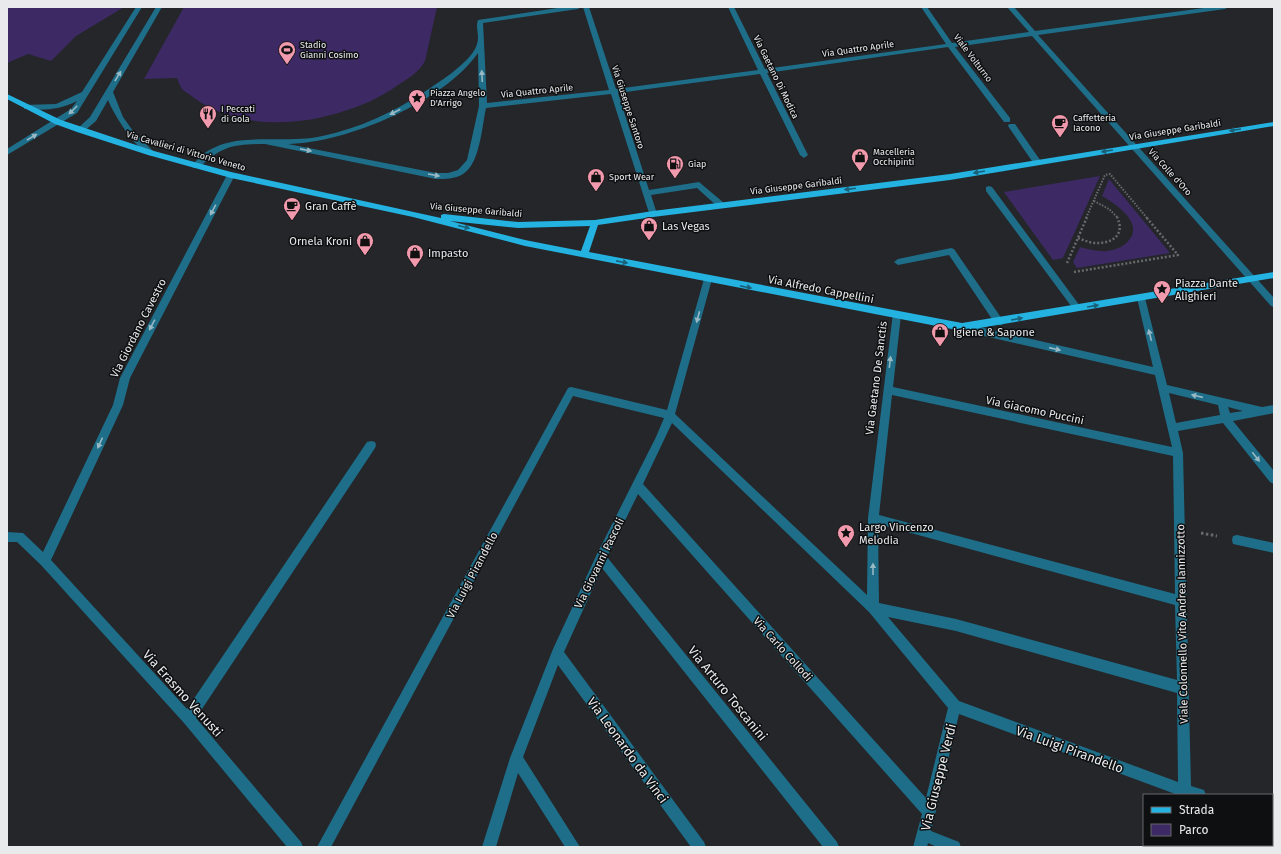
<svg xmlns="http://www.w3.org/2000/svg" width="1281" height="854" font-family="'Fira Sans',sans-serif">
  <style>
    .green { fill: #3d2a65 }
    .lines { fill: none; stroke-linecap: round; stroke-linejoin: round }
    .path-far2 { stroke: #67696b; stroke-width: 2; stroke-dasharray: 1.5 1.5; stroke-linecap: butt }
    .path-far1 { stroke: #67696b; stroke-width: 2.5; stroke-dasharray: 2 2; stroke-linecap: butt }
    .path { stroke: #67696b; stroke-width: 3; stroke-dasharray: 2.5 2.5; stroke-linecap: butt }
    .minor { fill: #1e6e89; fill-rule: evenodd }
    .major { fill: #24b2e0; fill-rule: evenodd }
    .oneway { fill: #98b8c4 }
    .oneway2 { fill: #196078 }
    .labels { text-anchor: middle; stroke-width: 3; stroke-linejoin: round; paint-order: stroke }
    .far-poi-label { font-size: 9px; fill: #e9eaec; stroke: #0e0f10; text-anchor: start }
    .far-street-label { font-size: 9px; fill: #e9eaec; stroke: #0e0f10 }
    .poi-label { font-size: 11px; fill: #e9eaec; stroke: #0e0f10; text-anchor: start }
    .street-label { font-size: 11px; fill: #e9eaec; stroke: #0e0f10 }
    .near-street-label { font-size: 13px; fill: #e9eaec; stroke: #0e0f10 }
  </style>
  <rect width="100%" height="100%" fill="#242629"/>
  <!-- green -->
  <g class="green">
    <path d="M 7,7 L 124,7 L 76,36 L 51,61 L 28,54 L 7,63 Z"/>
    <path d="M 184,7 L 437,7 L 425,61 C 419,72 409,78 398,85 C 380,98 359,107 338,113 C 293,127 233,127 194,98 C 191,95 185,92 182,89 C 180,86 178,81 177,78 L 144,79 Z"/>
    <path d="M 1100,176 L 1063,258 L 1053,260 L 1004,192 Z"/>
    <path d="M 1109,179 L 1170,253 L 1077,268 L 1073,262 L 1080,247 C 1088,249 1098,252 1107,251 C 1115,250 1124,247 1129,240 C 1144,223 1115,203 1102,196 Z"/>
  </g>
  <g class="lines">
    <!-- path-far2 -->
    <g class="path-far2">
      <path d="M 1094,201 L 1109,209 L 1118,218"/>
      <path d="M 1086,218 L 1105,175 L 1110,174 L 1147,218"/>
    </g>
    <!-- path-far1 -->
    <g class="path-far1">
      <path d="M 1078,238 C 1083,240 1088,242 1094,243 C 1111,244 1126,236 1117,217"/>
      <path d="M 1067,263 L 1087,217"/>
      <path d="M 1074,272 L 1178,255 L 1146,217"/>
    </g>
    <!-- path -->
    <path class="path" d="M 1201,533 L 1217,536"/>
    <!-- minor -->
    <g class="minor">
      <path d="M 136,7 L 142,7 L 77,113 L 7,155 L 7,149 L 71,109 L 77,101 C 61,109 45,111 27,109 L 24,109 L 24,105 L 56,104 L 82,92 Z"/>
      <path d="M 156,7 L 162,7 L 113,92 L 123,117 L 133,131 L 155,153 L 151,156 C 136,150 114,115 108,100 L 96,121 L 83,132 L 77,132 L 76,130 L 90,117 Z"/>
      <path d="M 564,7 L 581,7 L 578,9 L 483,23 L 487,103 L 609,90 L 583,7 L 589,7 L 616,89 L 758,70 L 728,7 L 734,7 L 765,69 L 946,44 L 921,7 L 927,7 L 952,43 L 1029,32 L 1007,7 L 1014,7 L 1035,31 L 1211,7 L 1228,7 L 1225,9 L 1038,35 L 1274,298 L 1274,307 L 1271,306 L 1032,36 L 955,47 L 1010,118 L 1010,122 L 1004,122 L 948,47 L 767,73 L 808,155 L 804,158 L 800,155 L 760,74 L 618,93 L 649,190 L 699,182 L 724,203 L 725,205 L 721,208 L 718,207 L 697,188 L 651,195 L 657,214 L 653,217 L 650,216 L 611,94 L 486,108 C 482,126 480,164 463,174 C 455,179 445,179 436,179 L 265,144 C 235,144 221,146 199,168 L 193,168 L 192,166 C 217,132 260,141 296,139 C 310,139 323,136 335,133 C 373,123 408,104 439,82 C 450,75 474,57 477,44 C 480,36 475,27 478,20 ZM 478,53 L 479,106 L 467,160 L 458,170 L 448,173 L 436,173 L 288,144 C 346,143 444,102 478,53 Z"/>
      <path d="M 1009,124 L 1015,124 L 1040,160 L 1040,164 L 1034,164 L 1008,126 Z"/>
      <path d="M 231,172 L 235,175 L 130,378 L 123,405 L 51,560 L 187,709 L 367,442 L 371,441 L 375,442 L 376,445 L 375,448 L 196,718 L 301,842 L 303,847 L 287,847 L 184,723 L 41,565 L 17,542 L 7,542 L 7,532 L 23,533 L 43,552 L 113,405 L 120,378 L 227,175 Z"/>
      <path d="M 989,186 L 992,187 L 1080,306 L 1082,308 L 1080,310 L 1074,310 L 986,191 L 986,187 Z"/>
      <path d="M 951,248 L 954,249 L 1002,319 L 1004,322 L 1002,325 L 996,325 L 949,255 L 898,265 L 894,262 L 898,259 Z"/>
      <path d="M 708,276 L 712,279 L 675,414 L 867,595 L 868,518 L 893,313 L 896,311 L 901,315 L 893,387 L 1172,447 L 1155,375 L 962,331 L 957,327 L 962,323 L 1153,367 L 1137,298 L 1141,295 L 1145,298 L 1167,385 L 1262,407 L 1274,405 L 1274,413 L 1233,421 L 1274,471 L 1274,484 L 1270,482 L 1223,423 L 1178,431 L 1183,453 L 1191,786 L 1204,790 L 1206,795 L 1178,795 L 959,714 L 931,831 L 959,842 L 961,847 L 937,847 L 928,843 L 927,847 L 913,847 L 922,814 L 638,494 L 607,557 L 837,842 L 839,847 L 823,847 L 602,568 L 564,652 L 704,842 L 706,847 L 691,847 L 558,665 L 523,757 L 580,847 L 565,847 L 518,773 L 496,847 L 482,847 L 510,758 L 553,649 L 597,554 L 656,437 L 664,418 L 573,396 L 331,847 L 317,847 L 568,388 L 571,387 L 667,410 L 704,279 ZM 1169,393 L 1218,405 L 1220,415 L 1176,423 ZM 892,395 L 1173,456 L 1175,594 L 879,515 ZM 1228,407 L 1243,411 L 1230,413 ZM 672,423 L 869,612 L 948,708 L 926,798 L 643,484 ZM 878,524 L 1175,605 L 1177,680 L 956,619 L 879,603 ZM 888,617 L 956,631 L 1177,693 L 1178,782 L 959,701 Z"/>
      <path d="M 1237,535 L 1274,543 L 1274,553 L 1233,544 L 1232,540 L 1233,536 Z"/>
      <rect x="1272" y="807" width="2" height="14"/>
      <rect x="1179" y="845" width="14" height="2"/>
    </g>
    <!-- major -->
    <path class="major" d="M 7,94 L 61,120 L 154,151 L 231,172 L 441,218 L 441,215 L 444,214 L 518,222 L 595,220 L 653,211 L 950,174 L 1274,122 L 1274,126 L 950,180 L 653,217 L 598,225 L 589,252 L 962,323 L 1274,272 L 1274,278 L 962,331 L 525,246 L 413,217 L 231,178 L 148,155 L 77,132 L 55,124 L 7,99 ZM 450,221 L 518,228 L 590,226 L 581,251 L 525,240 Z"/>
  </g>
  <!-- one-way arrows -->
  <defs><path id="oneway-solid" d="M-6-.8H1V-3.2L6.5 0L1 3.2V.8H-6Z"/></defs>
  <g class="oneway">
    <use href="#oneway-solid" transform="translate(118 76) rotate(-59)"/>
    <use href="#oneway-solid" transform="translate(482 76) rotate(-93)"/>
    <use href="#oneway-solid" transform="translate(73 110) rotate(135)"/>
    <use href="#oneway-solid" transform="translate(395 112) rotate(153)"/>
    <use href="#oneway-solid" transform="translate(32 137) rotate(-31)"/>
    <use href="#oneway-solid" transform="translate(306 150) rotate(11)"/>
    <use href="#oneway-solid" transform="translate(434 175) rotate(10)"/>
    <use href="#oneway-solid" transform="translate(213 210) rotate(118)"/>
    <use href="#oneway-solid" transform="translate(698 317) rotate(105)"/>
    <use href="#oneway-solid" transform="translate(152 325) rotate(118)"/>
    <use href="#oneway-solid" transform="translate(1150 335) rotate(-104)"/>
    <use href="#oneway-solid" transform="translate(1055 349) rotate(13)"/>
    <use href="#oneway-solid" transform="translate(890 362) rotate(-83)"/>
    <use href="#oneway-solid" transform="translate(1197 396) rotate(-167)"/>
    <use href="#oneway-solid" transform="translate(100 443) rotate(115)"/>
    <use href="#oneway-solid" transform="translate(1256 457) rotate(52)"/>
    <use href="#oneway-solid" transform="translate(873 569) rotate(-90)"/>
  </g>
  <g class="oneway2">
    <use href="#oneway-solid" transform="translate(1235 130) rotate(171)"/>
    <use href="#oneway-solid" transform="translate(1107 151) rotate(171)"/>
    <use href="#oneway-solid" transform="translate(979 172) rotate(170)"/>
    <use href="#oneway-solid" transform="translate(850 189) rotate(173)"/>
    <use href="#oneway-solid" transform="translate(464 227) rotate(14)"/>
    <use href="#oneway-solid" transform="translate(622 262) rotate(11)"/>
    <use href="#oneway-solid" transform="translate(746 287) rotate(11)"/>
    <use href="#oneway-solid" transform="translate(1093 306) rotate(-9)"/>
    <use href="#oneway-solid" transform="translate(1017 319) rotate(-10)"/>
  </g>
  <!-- icons -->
  <defs>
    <symbol id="stadium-pin" viewBox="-11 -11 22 30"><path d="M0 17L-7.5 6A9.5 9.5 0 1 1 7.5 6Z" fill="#f29aad" stroke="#0e0f10"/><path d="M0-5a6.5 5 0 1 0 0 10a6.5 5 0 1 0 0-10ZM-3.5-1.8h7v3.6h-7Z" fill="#111"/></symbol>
    <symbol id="sight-pin" viewBox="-11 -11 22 30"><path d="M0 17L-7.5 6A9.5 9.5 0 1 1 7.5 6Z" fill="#f29aad" stroke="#0e0f10"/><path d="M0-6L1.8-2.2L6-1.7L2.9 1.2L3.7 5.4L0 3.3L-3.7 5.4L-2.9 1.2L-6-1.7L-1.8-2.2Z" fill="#111"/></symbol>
    <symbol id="restaurant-pin" viewBox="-11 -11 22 30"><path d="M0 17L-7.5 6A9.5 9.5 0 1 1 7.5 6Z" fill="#f29aad" stroke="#0e0f10"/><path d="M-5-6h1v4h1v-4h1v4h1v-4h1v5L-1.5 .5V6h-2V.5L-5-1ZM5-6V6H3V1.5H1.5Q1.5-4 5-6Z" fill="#111"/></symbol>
    <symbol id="cafe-pin" viewBox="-11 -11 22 30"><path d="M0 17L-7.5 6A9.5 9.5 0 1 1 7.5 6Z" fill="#f29aad" stroke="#0e0f10"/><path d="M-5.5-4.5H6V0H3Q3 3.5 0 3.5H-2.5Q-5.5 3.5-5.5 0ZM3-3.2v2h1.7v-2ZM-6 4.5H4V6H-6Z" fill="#111"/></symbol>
    <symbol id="shop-pin" viewBox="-11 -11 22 30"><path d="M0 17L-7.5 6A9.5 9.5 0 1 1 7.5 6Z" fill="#f29aad" stroke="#0e0f10"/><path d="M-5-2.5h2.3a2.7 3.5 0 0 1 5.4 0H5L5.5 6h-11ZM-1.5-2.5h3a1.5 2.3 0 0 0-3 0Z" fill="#111"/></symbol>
    <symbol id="fuel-pin" viewBox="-11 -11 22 30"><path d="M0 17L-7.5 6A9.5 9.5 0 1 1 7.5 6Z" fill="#f29aad" stroke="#0e0f10"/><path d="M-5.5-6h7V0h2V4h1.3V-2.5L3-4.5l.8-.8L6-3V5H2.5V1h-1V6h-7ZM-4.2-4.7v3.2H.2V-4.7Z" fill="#111"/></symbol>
  </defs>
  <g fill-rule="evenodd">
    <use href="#stadium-pin" x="277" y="40" width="20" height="27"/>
    <use href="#sight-pin" x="407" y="88" width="20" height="27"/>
    <use href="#restaurant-pin" x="198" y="104" width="20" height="27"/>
    <use href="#cafe-pin" x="1050" y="113" width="20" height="27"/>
    <use href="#shop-pin" x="850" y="147" width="20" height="27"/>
    <use href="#fuel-pin" x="665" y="154" width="20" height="27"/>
    <use href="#shop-pin" x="586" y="167" width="20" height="27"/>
    <use href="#cafe-pin" x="282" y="196" width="20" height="27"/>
    <use href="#shop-pin" x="639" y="216" width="20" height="27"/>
    <use href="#shop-pin" x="355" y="231" width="20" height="27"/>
    <use href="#shop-pin" x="405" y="243" width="20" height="27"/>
    <use href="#sight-pin" x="1152" y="279" width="20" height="27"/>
    <use href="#shop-pin" x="930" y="322" width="20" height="27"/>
    <use href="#sight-pin" x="836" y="523" width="20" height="27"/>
  </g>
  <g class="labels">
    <!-- far-poi labels -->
    <g class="far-poi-label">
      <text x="300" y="48">Stadio<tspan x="300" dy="10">Gianni Cosimo</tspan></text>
      <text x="430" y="96">Piazza Angelo<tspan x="430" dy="10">D'Arrigo</tspan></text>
      <text x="221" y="112">I Peccati<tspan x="221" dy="10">di Gola</tspan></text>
      <text x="1073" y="121">Caffetteria<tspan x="1073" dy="10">Iacono</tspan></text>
      <text x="873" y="155">Macelleria<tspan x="873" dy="10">Occhipinti</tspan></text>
      <text x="688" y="167">Giap</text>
      <text x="609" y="180">Sport Wear</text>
    </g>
    <!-- far-street labels -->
    <g class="far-street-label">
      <text transform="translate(858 49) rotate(-8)" y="3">Via Quattro Aprile</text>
      <text transform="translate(973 58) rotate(53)" y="3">Viale Volturno</text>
      <text transform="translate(776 77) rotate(64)" y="3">Via Gaetano Di Modica</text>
      <text transform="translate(537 91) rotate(-6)" y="3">Via Quattro Aprile</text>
      <text transform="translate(628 107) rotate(72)" y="3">Via Giuseppe Santoro</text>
      <text transform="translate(1175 130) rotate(-9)" y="3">Via Giuseppe Garibaldi</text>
      <text transform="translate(186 151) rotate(16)" y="3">Via Cavalieri di Vittorio Veneto</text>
      <text transform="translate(1170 172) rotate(48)" y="3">Via Colle d'Oro</text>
      <text transform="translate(796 186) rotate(-7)" y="3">Via Giuseppe Garibaldi</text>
      <text transform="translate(476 210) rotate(5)" y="3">Via Giuseppe Garibaldi</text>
    </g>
    <!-- poi labels -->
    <g class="poi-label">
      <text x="305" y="210">Gran Caffè</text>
      <text x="662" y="230">Las Vegas</text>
      <text x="352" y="245" text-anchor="end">Ornela Kroni</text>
      <text x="428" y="257">Impasto</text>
      <text x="1175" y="287">Piazza Dante<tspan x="1175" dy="13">Alighieri</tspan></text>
      <text x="953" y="336">Igiene &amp; Sapone</text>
      <text x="859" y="531">Largo Vincenzo<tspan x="859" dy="13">Melodia</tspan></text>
    </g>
    <!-- street labels -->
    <g class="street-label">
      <text transform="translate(821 289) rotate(11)" y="4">Via Alfredo Cappellini</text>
      <text transform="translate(138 328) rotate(-63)" y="4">Via Giordano Cavestro</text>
      <text transform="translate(876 378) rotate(-83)" y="4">Via Gaetano De Sanctis</text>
      <text transform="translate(1035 410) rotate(12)" y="4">Via Giacomo Puccini</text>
      <text transform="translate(599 563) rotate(-64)" y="4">Via Giovanni Pascoli</text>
      <text transform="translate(472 575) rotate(-62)" y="4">Via Luigi Pirandello</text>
      <text transform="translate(1182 624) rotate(-91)" y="4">Viale Colonnello Vito Andrea Iannizzotto</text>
      <text transform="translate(783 649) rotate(48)" y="4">Via Carlo Collodi</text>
    </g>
    <!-- near-street labels -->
    <g class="near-street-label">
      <text transform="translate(183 693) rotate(48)" y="5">Via Erasmo Venusti</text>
      <text transform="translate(728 693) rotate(51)" y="5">Via Arturo Toscanini</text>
      <text transform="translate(1070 749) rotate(20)" y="5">Via Luigi Pirandello</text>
      <text transform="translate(628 750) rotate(54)" y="5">Via Leonardo da Vinci</text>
      <text transform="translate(938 777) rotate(-76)" y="5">Via Giuseppe Verdi</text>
    </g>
  </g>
  <!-- border -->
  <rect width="1281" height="854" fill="none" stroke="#e9eaec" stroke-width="16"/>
  <!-- legend -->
  <rect x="1143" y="794" width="130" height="52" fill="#0e0f10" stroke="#666768"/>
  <rect x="1151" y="807" width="20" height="6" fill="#24b2e0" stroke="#666768"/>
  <text x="1179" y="814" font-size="12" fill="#e9eaec">Strada</text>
  <rect x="1151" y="824" width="20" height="12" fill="#3d2a65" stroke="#666768"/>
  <text x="1179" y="834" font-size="12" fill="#e9eaec">Parco</text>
</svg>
